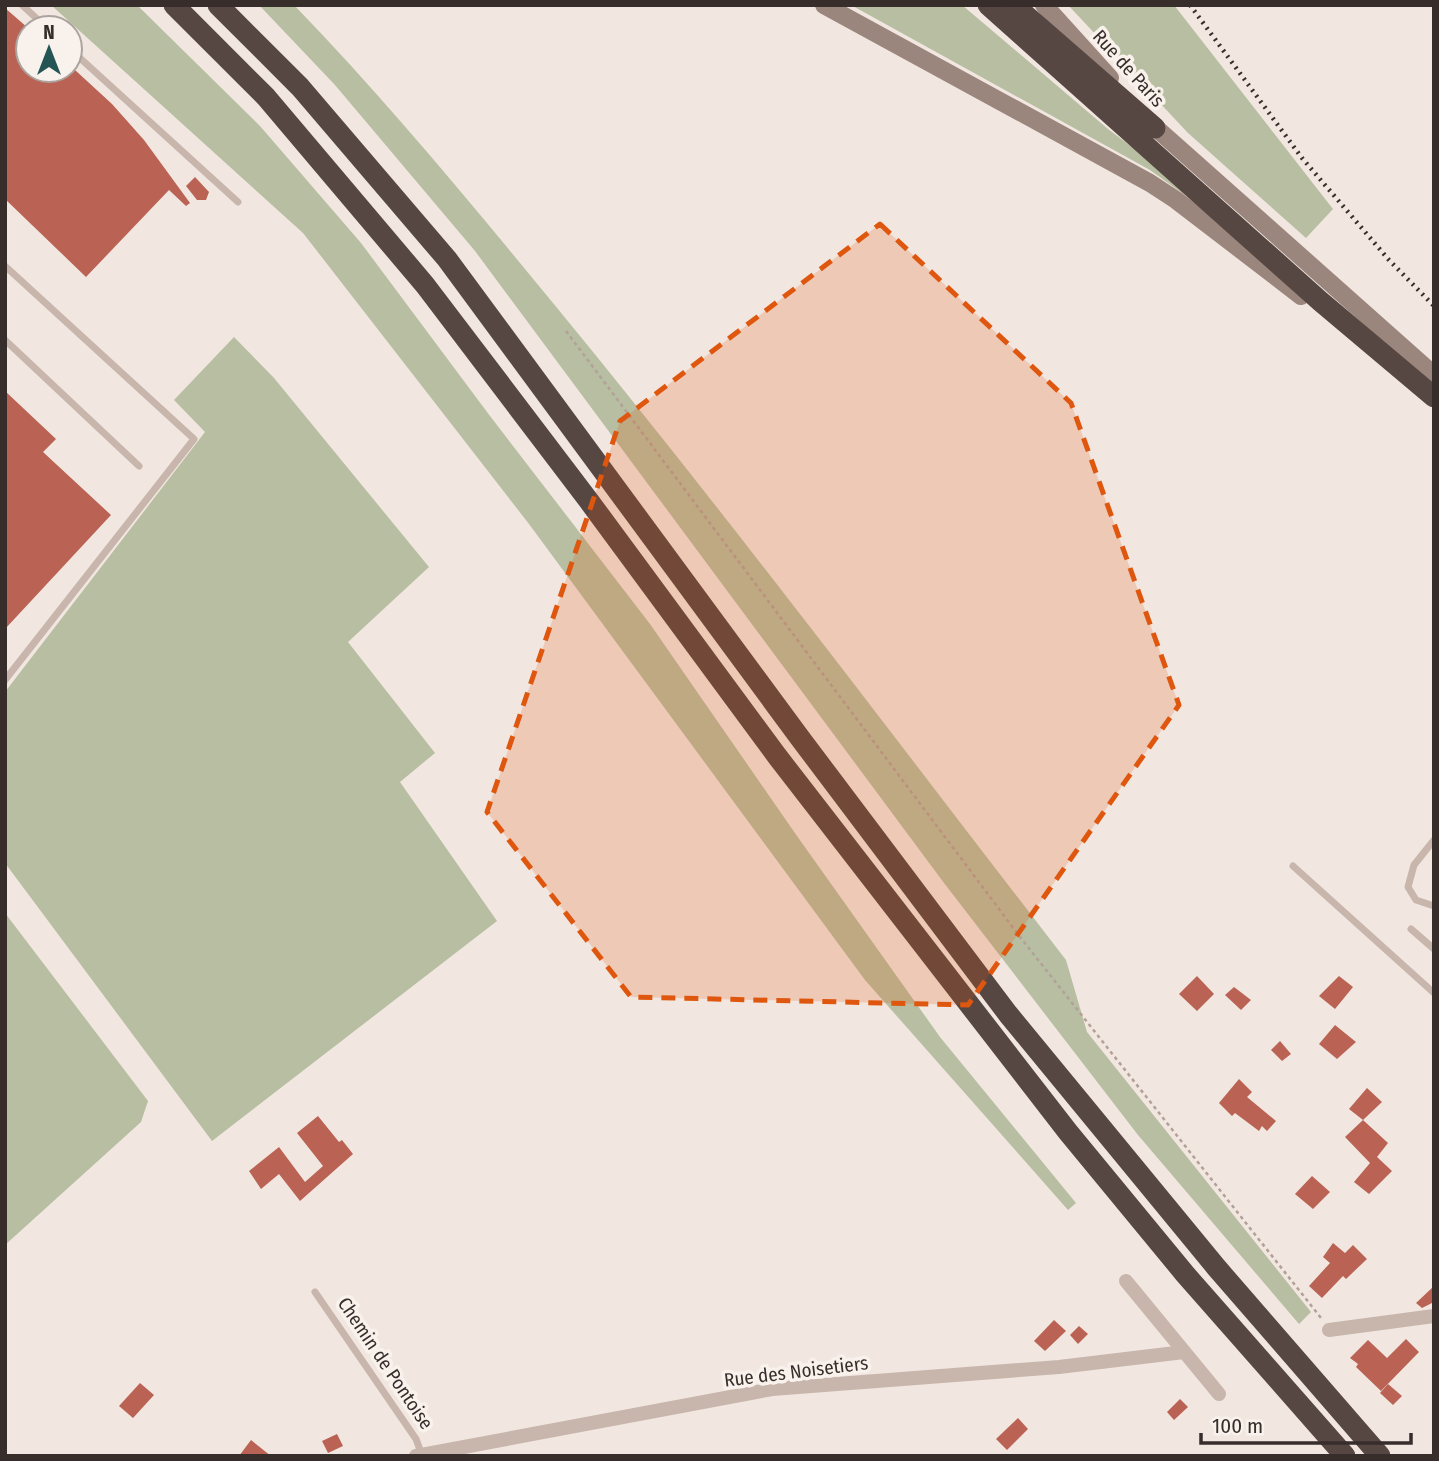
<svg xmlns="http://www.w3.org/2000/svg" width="1439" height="1461" font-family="'Fira Sans Condensed',sans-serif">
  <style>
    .green { fill: #b7bea1 }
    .building { fill: #ba6354 }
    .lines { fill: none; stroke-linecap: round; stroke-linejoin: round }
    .path { stroke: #b3a097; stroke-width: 2.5; stroke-dasharray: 3.5 3.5; stroke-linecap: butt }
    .lane { stroke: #c8b6ad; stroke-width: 7 }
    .street { stroke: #c8b6ad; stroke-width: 14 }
    .secondary { stroke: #9b867e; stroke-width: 18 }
    .highway { stroke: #574743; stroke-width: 21 }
    .rail { stroke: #372d2b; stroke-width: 4.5; stroke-dasharray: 2 5; stroke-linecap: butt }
    .marked { fill: #df570e; fill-opacity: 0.2; stroke: #df570e; stroke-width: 5; stroke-dasharray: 14 9; stroke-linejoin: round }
    .labels { text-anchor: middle; stroke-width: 7; stroke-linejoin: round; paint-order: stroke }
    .street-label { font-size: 19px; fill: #372d2b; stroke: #f8f1ec }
  </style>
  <rect width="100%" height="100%" fill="#f1e7e0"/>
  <!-- green -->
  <g class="green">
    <path d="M 51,5 L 137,5 L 260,126 L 361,243 L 490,416 L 650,624 L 797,836 L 940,1037 L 1076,1203 L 1068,1210 L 865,980 L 529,524 L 303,233 Z"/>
    <path d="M 259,5 L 294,5 C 386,100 469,201 553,303 C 729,517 896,740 1066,960 L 1087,1032 L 1311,1312 L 1299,1324 L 1138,1135 L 944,883 L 475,251 L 335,85 Z"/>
    <path d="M 851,5 L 962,5 L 1108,129 L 1189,190 L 1193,201 L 1150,170 Z"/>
    <path d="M 1068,5 L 1174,5 L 1333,209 L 1306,238 L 1188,133 Z"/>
    <path d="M 234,337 L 274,378 L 429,567 L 348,642 L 435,753 L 400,782 L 497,921 L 212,1141 L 5,863 L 5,692 L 205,432 L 174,400 Z"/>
    <path d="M 5,913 L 148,1101 L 141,1122 L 5,1245 Z"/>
  </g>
  <!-- building -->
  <g class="building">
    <path d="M 5,8 L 28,28 L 28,70 L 75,70 L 112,104 L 144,140 L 190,203 L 186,206 L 169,190 L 86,277 L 5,199 Z"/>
    <path d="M 195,177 L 209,192 L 206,200 L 197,200 L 186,186 Z"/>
    <path d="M 5,391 L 56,439 L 43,452 L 111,515 L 5,629 Z"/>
    <path d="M 1197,976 L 1214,994 L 1197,1011 L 1179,994 Z"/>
    <path d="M 1339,976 L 1353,987 L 1335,1009 L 1319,996 Z"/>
    <path d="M 1234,987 L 1251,1000 L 1241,1010 L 1225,995 Z"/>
    <path d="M 1335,1025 L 1356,1042 L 1337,1059 L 1319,1044 Z"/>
    <path d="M 1280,1041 L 1291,1054 L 1282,1061 L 1271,1050 Z"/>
    <path d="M 1239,1079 L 1252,1092 L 1247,1097 L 1276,1121 L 1267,1131 L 1262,1126 L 1259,1131 L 1235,1113 L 1232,1116 L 1219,1103 Z"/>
    <path d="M 1367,1088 L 1382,1102 L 1363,1120 L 1349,1109 Z"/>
    <path d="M 318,1116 L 339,1142 L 342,1140 L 353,1154 L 300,1201 L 279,1174 L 261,1189 L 249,1171 L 279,1147 L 305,1182 L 323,1166 L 297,1133 Z"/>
    <path d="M 1363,1120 L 1388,1143 L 1377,1157 L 1392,1171 L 1369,1194 L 1354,1182 L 1370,1163 L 1345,1137 Z"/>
    <path d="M 1312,1176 L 1330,1192 L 1313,1209 L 1295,1194 Z"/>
    <path d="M 1333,1243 L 1345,1253 L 1353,1245 L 1367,1259 L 1346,1279 L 1343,1276 L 1322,1298 L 1309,1286 L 1330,1263 L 1323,1257 Z"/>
    <path d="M 1434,1286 L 1434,1302 L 1422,1308 L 1416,1303 Z"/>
    <path d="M 1054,1320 L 1066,1331 L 1045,1351 L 1034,1341 Z"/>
    <path d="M 1079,1326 L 1088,1334 L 1078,1344 L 1070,1335 Z"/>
    <path d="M 1406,1339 L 1419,1352 L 1381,1391 L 1356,1367 L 1358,1364 L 1350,1358 L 1368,1340 L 1387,1358 Z"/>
    <path d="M 140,1383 L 154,1395 L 133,1418 L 119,1406 Z"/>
    <path d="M 1388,1384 L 1402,1396 L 1393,1405 L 1380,1393 Z"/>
    <path d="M 1180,1399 L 1188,1407 L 1174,1420 L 1167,1412 Z"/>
    <path d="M 1018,1418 L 1028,1429 L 1007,1450 L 996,1439 Z"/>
    <path d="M 337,1434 L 343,1446 L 328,1453 L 322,1441 Z"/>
    <path d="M 251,1440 L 271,1456 L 239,1456 Z"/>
  </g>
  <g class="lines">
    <!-- path -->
    <g class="path">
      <path d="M 1125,75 L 1135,85"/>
      <path d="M 566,331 L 1020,937 L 1321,1318"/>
    </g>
    <!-- lane -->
    <g class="lane">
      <path d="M 22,5 L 47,28"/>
      <path d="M 70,49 L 238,202"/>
      <path d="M 5,266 L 194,439 L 5,680"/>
      <path d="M 5,340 L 139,466"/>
      <path d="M 1434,840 L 1414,865 L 1408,887 L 1416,900 L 1434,906"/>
      <path d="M 1293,866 L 1434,993"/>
      <path d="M 1411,929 L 1434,949"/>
      <path d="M 315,1292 L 416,1439 L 422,1455"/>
    </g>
    <!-- street -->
    <g class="street">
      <path d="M 1126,1281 L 1219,1394"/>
      <path d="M 1329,1330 L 1434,1316"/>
      <path d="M 416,1456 L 772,1389 L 1059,1367 L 1184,1352"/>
    </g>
    <!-- secondary -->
    <g class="secondary">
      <path d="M 824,5 L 1150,183 L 1176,200 L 1301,296"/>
      <path d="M 1044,5 L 1110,78"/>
      <path d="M 1147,120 L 1434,375"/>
    </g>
    <!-- highway -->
    <g class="highway">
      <path d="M 174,5 L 266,97 L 425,285 L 589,501 L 777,756 L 1068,1132 L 1185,1274 L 1345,1456"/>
      <path d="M 218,5 L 300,87 L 447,259 L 800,738 L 1008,1014 L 1216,1267 L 1380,1456"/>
      <path d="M 988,5 L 1320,301 L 1434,397"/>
      <path d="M 1014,5 L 1155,128"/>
    </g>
    <!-- rail -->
    <path class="rail" d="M 1190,5 L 1302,158 L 1389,260 L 1434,306"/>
  </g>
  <!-- marked area -->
  <path class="marked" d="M 880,224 L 1071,403 L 1179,705 L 968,1005 L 631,997 L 487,812 L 620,421 Z"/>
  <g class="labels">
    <!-- street labels -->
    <g class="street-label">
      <text transform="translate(1129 68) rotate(48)" y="7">Rue de Paris</text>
      <text transform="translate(386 1363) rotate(56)" y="7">Chemin de Pontoise</text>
      <text transform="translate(796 1371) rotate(-7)" y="7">Rue des Noisetiers</text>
    </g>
  </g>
  <!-- border -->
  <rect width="1439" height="1461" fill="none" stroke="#372d2b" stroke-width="14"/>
  <!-- north arrow -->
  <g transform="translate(49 49)"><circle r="33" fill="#f8f1ec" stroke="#aba39f" stroke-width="2"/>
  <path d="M0-5L12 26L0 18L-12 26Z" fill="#245453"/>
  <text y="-10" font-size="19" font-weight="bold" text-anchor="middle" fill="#372d2b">N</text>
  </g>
  <!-- scale -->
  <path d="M1201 1433v10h210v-10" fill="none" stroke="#372d2b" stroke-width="3.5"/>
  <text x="1212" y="1433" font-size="21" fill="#372d2b" stroke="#f8f1ec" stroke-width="5" paint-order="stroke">100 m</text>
</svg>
